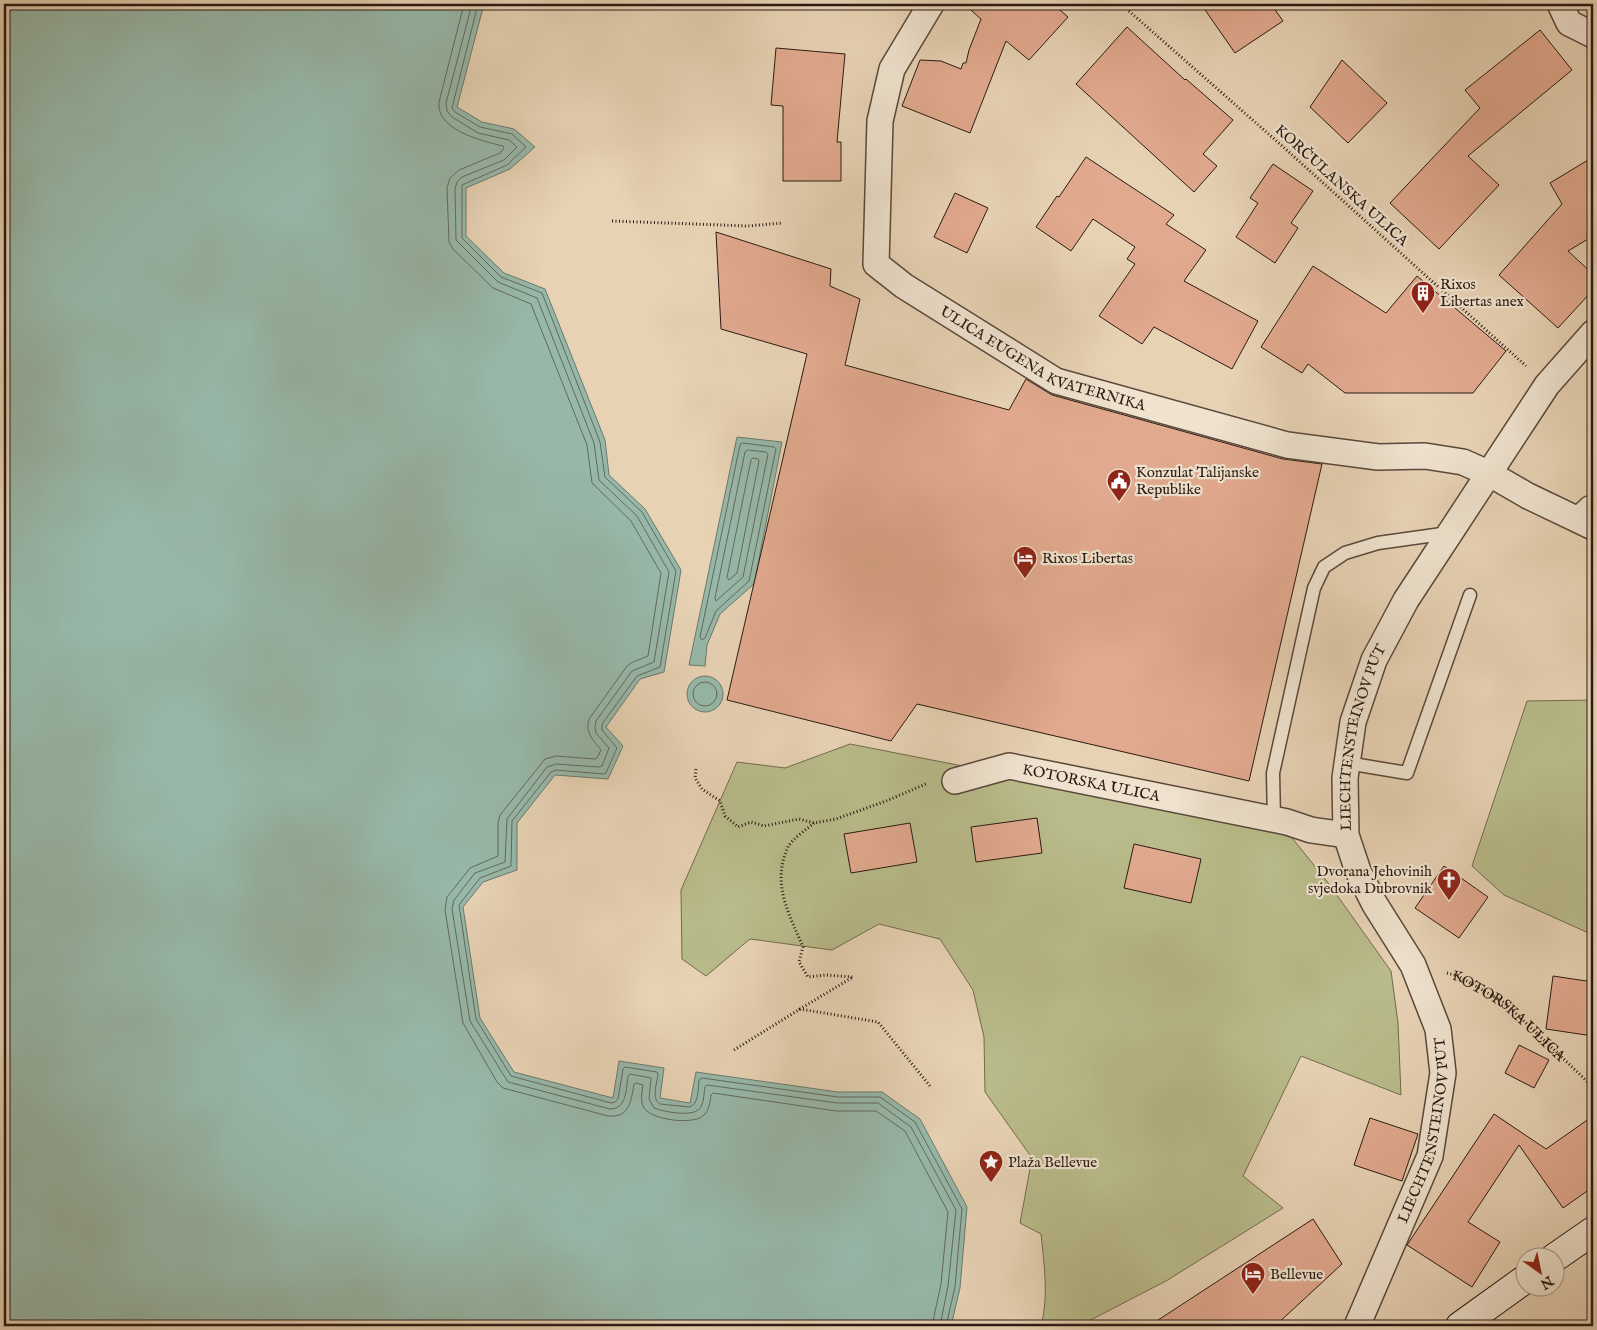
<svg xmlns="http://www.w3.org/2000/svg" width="1597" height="1330" font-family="'IM FELL English',serif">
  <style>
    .green { fill: #b9bb8a; stroke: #726a4e }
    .water { fill: #97b8a9; stroke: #6c796d }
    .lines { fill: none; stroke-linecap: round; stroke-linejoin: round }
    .shore { stroke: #61695e; stroke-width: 1 }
    .building { fill: #e1a98e; stroke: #2b1a13 }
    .service-casing { stroke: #5a483b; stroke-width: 15 }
    .minor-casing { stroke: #5a483b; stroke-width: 28 }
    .secondary-casing { stroke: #2b1a13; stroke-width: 30 }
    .path { stroke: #2b1a13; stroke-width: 3; stroke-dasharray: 1 2.5; stroke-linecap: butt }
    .service { stroke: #efe2ce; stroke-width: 12 }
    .minor { stroke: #efe2ce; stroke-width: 25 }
    .secondary { stroke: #efe2ce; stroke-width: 28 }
    .labels { text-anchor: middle; stroke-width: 4.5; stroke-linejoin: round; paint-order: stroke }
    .street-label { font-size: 15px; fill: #2b1a13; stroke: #efe2ce }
    .poi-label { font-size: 15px; fill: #2b1a13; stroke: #efe2ce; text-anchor: start }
  </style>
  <rect width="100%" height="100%" fill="#e7d2b4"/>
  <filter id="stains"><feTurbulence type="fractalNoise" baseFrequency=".004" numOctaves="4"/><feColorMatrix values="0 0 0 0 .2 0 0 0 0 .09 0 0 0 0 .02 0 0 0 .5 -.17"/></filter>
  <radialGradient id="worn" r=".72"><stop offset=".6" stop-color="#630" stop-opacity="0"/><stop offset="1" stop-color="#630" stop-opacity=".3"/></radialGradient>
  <!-- green -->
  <g class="green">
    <path d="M 1593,700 L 1593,935 L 1504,895 L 1472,866 L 1527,701 Z"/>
    <path d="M 850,744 L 1285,829 L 1329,884 L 1391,971 L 1398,1023 L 1401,1095 L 1301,1056 L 1243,1176 L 1283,1208 L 1166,1281 L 1079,1326 L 1041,1326 C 1049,1297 1044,1263 1041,1234 L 1020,1223 L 1032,1158 L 985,1092 L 984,1037 L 973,990 L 940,939 L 879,924 L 832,950 L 750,939 L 706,976 L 682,959 L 681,890 L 737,762 L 785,768 Z"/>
  </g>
  <!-- water -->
  <g class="water">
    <path d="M 4,4 L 484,4 L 457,107 L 482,122 L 514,129 L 535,147 L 510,169 L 466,188 L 466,236 L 504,273 L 545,289 L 605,440 L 609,475 L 645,509 L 681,570 L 664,672 L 640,679 L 606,727 L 623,746 L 608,779 L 555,775 L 517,823 L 517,870 L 483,882 L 463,907 L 480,1018 L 514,1072 L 613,1098 L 619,1061 L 664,1068 L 660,1098 L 690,1103 L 696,1072 L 838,1092 L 882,1092 L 920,1119 L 967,1207 L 960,1288 L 951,1326 L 4,1326 Z"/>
    <path d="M 737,437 L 782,442 L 754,584 L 720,614 L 707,645 L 705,666 L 689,665 Z"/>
    <circle cx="705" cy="694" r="18"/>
  </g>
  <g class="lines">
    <!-- shore -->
    <g class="shore">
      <path d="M 464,4 L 439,102 C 436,130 482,141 503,146 L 504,148 L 500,153 L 459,170 L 450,178 L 447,188 L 449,242 L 453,249 L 493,288 L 531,304 L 587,445 L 592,483 L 631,521 L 661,573 L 648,656 L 633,662 L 627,666 L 589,719 C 585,733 593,740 601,750 L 597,758 L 595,759 L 556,756 L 545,759 L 500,815 L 498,823 L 498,856 L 470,868 L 447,897 L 445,910 L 463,1023 L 497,1082 L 503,1088 L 608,1116 C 630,1118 631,1101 634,1084 L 636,1083 L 643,1085 C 642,1093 640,1101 644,1108 C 652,1120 692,1125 703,1116 C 709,1111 710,1103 711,1095 L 713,1093 L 836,1111 L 876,1111 L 905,1131 L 948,1212 L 941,1284 L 932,1326"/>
      <path d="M 472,4 L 446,103 L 447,111 L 452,117 L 478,133 L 509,140 L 517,147 L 504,160 L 462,177 L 457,182 L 455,189 L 456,240 L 498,282 L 537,298 L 594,443 L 599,480 L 637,516 L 669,572 L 654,662 L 632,671 L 596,721 L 595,727 L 596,733 L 609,748 L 602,766 L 599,767 L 556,764 L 547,767 L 507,819 L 505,862 L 475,873 L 454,900 L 452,909 L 470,1021 L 508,1082 L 610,1109 C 627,1109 626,1089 628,1076 L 630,1074 L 651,1078 L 649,1099 L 654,1108 C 664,1112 695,1118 701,1107 C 704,1101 704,1093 705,1087 L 707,1085 L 837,1103 L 878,1103 L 911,1127 L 956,1210 L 948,1286 L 940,1326"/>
      <path d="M 478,4 L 452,108 L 455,112 L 480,127 L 512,134 L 526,147 L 507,165 L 462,185 L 462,238 L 501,277 L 542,293 L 600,442 L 605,477 L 642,512 L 676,571 L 660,667 L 637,676 L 602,724 L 602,730 L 617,748 L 606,773 L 603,774 L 556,770 L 551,772 L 512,821 L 511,866 L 480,878 L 459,905 L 476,1019 L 511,1076 L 611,1103 L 615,1102 L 618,1099 L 623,1069 L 625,1067 L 657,1072 L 658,1074 C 657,1084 651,1098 660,1104 L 689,1107 C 699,1105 698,1089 699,1080 L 702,1078 L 838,1097 L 880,1097 L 915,1122 L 962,1209 L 955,1287 L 946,1326"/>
      <path d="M 743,443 L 774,447 L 776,449 L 749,581 L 716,611 L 705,638 L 702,640 L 700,637 L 740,445 Z"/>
      <path d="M 748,450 L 766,452 L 768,454 L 743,577 L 716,601 L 715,598 L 745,452 Z"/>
      <path d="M 753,458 L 758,459 L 759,461 L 737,573 L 729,580 L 727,577 L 751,460 Z"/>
      <circle cx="705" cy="694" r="12"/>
    </g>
  </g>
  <!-- building -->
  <g class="building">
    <path d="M 964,4 L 1053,4 L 1068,17 L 1029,60 L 1006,41 L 970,133 L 902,106 L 920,60 L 941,61 L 961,69 L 963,63 L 966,63 L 969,50 L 981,19 Z"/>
    <path d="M 1201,4 L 1271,4 L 1283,21 L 1235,53 Z"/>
    <path d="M 1127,27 L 1185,80 L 1186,79 L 1233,120 L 1203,154 L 1217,166 L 1194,192 L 1076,84 Z"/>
    <path d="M 1540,30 L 1572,70 L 1468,156 L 1499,185 L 1439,249 L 1390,203 L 1480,108 L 1465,90 Z"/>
    <path d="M 776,48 L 845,54 L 837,142 L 841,142 L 841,181 L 783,181 L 783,106 L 771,105 Z"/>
    <path d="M 1342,60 L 1387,103 L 1348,143 L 1310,107 Z"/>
    <path d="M 1086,157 L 1174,215 L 1166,224 L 1206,250 L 1184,281 L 1258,321 L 1232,369 L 1154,327 L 1142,344 L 1099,316 L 1135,264 L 1127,259 L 1135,247 L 1093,219 L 1071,251 L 1036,227 L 1057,196 L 1059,197 Z"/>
    <path d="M 1593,157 L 1593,236 L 1568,251 L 1593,274 L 1593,290 L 1558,328 L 1499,275 L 1562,204 L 1550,183 Z"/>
    <path d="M 1273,164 L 1313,191 L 1291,223 L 1298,228 L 1275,263 L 1236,237 L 1258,203 L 1250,198 Z"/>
    <path d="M 955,193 L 988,208 L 967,253 L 934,237 Z"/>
    <path d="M 716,232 L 831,269 L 830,286 L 860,299 L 845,365 L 1009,410 L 1026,379 L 1052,395 L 1283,459 L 1322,464 L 1249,781 L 917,704 L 891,741 L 727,700 L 807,354 L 721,329 Z"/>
    <path d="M 1313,266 L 1386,313 L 1417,276 L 1506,351 L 1473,393 L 1345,393 L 1308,364 L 1302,373 L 1261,347 Z"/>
    <path d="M 1037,818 L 1042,853 L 976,862 L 971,827 Z"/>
    <path d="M 910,823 L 917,862 L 851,873 L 844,834 Z"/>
    <path d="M 1134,844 L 1201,859 L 1191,903 L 1124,888 Z"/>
    <path d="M 1444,866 L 1488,897 L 1459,938 L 1415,908 Z"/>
    <path d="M 1553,976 L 1593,982 L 1593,1036 L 1546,1029 Z"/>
    <path d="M 1519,1045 L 1549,1060 L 1534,1088 L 1505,1073 Z"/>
    <path d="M 1494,1114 L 1546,1149 L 1593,1116 L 1593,1187 L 1563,1208 L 1519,1145 L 1468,1222 L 1500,1242 L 1472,1287 L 1407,1245 Z"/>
    <path d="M 1370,1118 L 1418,1134 L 1402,1181 L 1354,1165 Z"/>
    <path d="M 1313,1219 L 1342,1264 L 1275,1326 L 1149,1326 Z"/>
  </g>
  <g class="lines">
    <defs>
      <g id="service">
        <path d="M 1572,517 L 1587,503 L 1593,501"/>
        <path d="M 1347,763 L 1407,773 L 1470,595"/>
        <path d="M 1274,820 L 1273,773 L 1314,588 L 1324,567 L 1345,553 L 1378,543 L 1449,533"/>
      </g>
      <g id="minor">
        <path id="s2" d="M 931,4 L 892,69 L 880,121 L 876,264 L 904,286 L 1056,381 L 1287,445 L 1378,457 L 1425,456 L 1463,462 L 1490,474 L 1528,496 L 1593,527"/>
        <path d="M 1560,4 L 1569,23 L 1593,35"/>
        <path id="s3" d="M 955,781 L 1009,766 L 1287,822 L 1311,830 L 1346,835"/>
        <path id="s4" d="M 1357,1326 L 1430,1156 L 1443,1073 L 1438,1029 L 1413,965 L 1374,903 L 1358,871 L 1346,835 L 1345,778 L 1353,722 L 1374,660 L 1406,600 L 1547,385 L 1593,333"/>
      </g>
      <g id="secondary">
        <path d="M 1554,1258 L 1593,1231"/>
        <path d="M 1460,1326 L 1524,1280"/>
      </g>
    </defs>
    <!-- service casing -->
    <use href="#service" class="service-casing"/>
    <!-- minor casing -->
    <use href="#minor" class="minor-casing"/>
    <!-- secondary casing -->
    <use href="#secondary" class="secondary-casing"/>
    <!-- path -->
    <g class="path">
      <path d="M 1121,4 L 1281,145 L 1526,366"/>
      <path d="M 612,221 L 748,226 L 782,223"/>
      <path d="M 696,769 L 695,778 L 702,789 L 720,801 L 725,816 L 738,827 L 751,822 L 764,826 L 799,819 L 814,823 L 836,819 L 886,801 L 928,783"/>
      <path d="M 814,823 C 806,830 793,838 788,847 C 771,883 789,914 803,947 L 799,962 L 808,977 L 826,975 L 853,977 L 800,1009 L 878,1022 L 930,1086"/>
      <path id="s1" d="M 1447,973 L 1458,976 L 1505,1003 L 1593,1087"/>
      <path d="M 734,1050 L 800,1009"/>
    </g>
    <!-- service -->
    <use href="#service" class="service"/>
    <!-- minor -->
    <use href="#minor" class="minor"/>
    <!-- secondary -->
    <use href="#secondary" class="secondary"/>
  </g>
  <!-- icons -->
  <defs>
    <symbol id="building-pin" viewBox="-11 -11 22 30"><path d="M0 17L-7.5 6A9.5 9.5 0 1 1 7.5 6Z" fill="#8f2418" stroke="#efe2ce"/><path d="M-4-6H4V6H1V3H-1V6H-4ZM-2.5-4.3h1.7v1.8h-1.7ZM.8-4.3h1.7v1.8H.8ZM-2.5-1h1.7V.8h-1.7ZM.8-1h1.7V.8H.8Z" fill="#fff"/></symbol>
    <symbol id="civic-pin" viewBox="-11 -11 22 30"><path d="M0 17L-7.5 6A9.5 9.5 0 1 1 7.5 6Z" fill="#8f2418" stroke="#efe2ce"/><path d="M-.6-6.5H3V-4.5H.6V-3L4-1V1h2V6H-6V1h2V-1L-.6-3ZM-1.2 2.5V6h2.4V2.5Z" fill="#fff"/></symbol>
    <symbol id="hotel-pin" viewBox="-11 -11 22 30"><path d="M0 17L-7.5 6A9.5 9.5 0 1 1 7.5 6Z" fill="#8f2418" stroke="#efe2ce"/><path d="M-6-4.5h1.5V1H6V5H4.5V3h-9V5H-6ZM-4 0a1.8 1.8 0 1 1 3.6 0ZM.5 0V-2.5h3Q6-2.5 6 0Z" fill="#fff"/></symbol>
    <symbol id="church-pin" viewBox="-11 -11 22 30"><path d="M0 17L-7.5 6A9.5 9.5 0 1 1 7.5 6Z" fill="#8f2418" stroke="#efe2ce"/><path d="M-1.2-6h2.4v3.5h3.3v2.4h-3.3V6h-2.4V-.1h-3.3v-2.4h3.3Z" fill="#fff"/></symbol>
    <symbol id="sight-pin" viewBox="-11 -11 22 30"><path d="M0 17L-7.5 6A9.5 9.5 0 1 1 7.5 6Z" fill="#8f2418" stroke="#efe2ce"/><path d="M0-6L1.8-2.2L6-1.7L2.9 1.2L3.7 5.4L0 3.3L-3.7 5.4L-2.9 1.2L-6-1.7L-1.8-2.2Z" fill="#fff"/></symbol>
  </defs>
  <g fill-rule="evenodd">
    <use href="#building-pin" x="1409" y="279" width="28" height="38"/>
    <use href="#civic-pin" x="1105" y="467" width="28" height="38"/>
    <use href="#hotel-pin" x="1011" y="544" width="28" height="38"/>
    <use href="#church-pin" x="1435" y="866" width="28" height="38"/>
    <use href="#sight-pin" x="977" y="1148" width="28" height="38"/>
    <use href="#hotel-pin" x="1239" y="1260" width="28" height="38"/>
  </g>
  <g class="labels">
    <!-- street labels -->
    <g class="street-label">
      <text transform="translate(1342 185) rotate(42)" y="5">KORČULANSKA ULICA</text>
      <text dy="5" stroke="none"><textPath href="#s2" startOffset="466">ULICA EUGENA KVATERNIKA</textPath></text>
      <text dy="5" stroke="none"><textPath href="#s4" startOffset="629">LIECHTENSTEINOV PUT</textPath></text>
      <text dy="5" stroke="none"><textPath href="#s3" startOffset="140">KOTORSKA ULICA</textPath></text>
      <text dy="5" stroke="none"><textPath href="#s1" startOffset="76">KOTORSKA ULICA</textPath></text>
      <text dy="5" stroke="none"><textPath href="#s4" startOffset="209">LIECHTENSTEINOV PUT</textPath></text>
    </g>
    <!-- poi labels -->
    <g class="poi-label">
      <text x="1440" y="289">Rixos<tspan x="1440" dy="17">Libertas anex</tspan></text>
      <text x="1136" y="477">Konzulat Talijanske<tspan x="1136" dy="17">Republike</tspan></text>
      <text x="1042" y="563">Rixos Libertas</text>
      <text x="1432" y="876" text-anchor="end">Dvorana Jehovinih<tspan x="1432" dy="17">svjedoka Dubrovnik</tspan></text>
      <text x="1008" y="1167">Plaža Bellevue</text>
      <text x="1270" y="1279">Bellevue</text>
    </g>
  </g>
  <!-- margin -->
  <rect width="1597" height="1330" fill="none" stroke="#e7d2b4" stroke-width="20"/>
  <rect x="5" y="5" width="1587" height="1320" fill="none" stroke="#2b1a13" stroke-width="2.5"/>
  <rect x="10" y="10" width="1577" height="1310" fill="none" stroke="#2b1a13"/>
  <!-- north arrow -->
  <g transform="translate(1540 1272) rotate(147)"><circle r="24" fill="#efe2ce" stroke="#a19283"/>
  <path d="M0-4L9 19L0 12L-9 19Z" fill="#8f2418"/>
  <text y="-8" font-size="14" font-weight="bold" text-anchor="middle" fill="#2b1a13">N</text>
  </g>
  <rect width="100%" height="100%" filter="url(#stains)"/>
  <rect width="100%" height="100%" fill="url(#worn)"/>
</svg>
